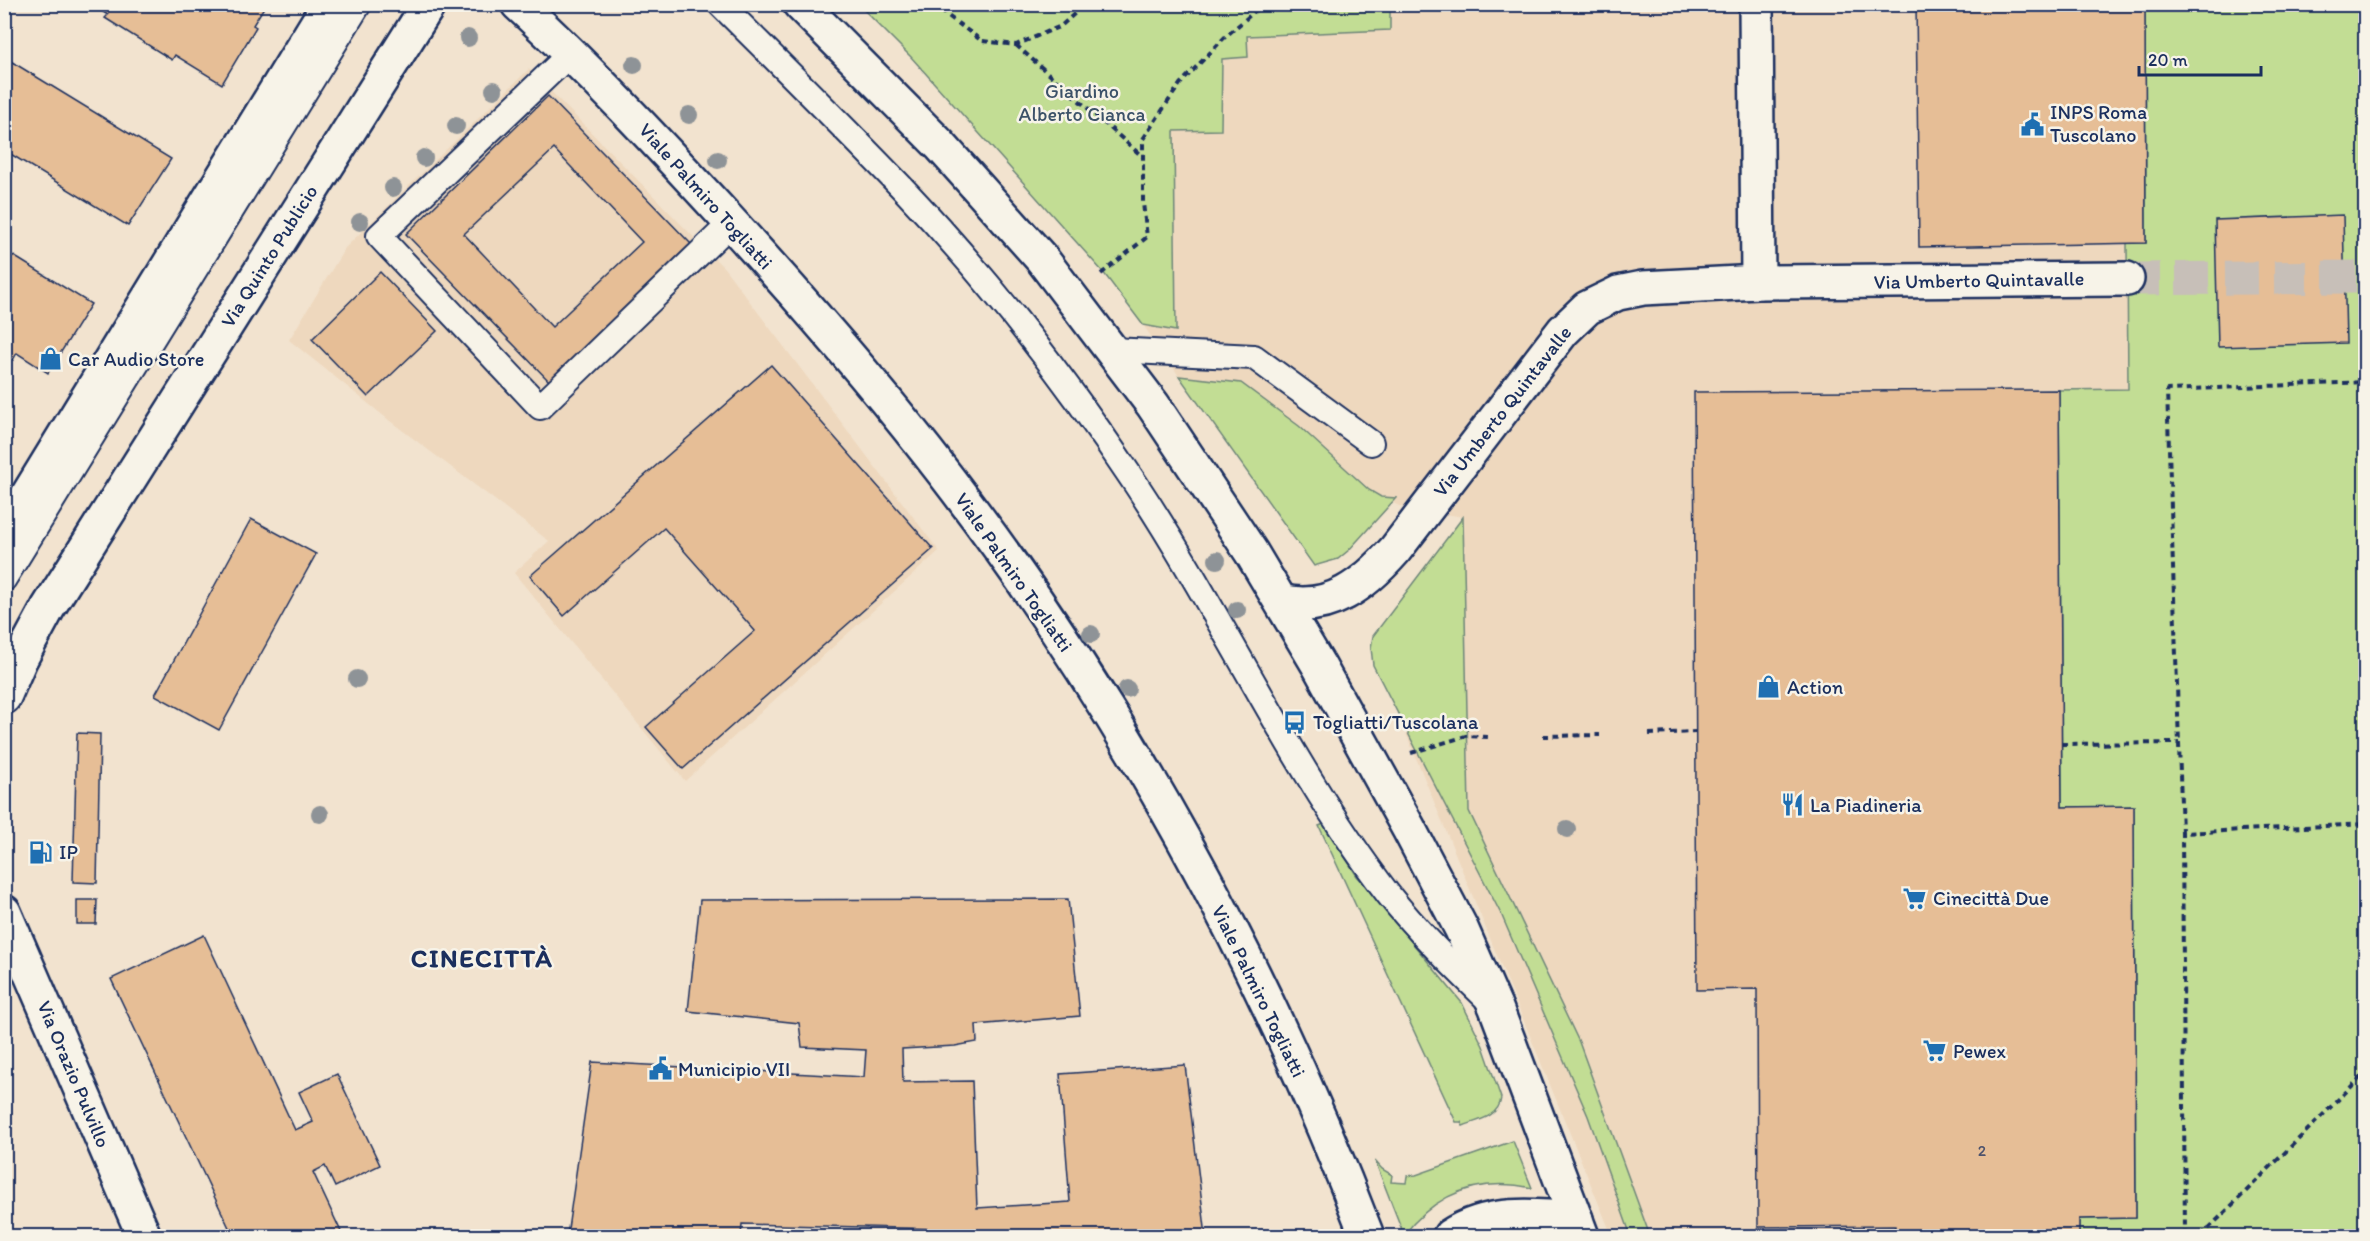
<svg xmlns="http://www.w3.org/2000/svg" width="2370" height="1241" font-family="Itim,sans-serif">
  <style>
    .built { fill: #eed8be }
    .green { fill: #c2dd94; stroke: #6e8679; stroke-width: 1.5 }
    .building { fill: #e6be96; stroke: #1b2f5e; stroke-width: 1.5; fill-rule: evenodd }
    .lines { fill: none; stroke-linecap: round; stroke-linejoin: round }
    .minor-tunnel { stroke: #c7bfb8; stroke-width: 33; stroke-dasharray: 33 16; stroke-linecap: butt }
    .service-casing { stroke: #1b2f5e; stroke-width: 28 }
    .minor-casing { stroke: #1b2f5e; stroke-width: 38 }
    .tertiary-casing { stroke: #1b2f5e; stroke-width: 38 }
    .primary-casing { stroke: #1b2f5e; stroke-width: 38 }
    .path { stroke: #1b2f5e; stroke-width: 4; stroke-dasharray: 6 4.5; stroke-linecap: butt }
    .service { stroke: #f7f3e8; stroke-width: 24 }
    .minor { stroke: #f7f3e8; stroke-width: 33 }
    .tertiary { stroke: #f7f3e8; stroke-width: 33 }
    .primary { stroke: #f7f3e8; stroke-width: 33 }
    .tree { fill: #8e9397 }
    .labels { text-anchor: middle; stroke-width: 5; stroke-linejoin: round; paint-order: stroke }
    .number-label { font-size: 16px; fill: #4e536c }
    .park-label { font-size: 20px; fill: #3c5269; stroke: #f7f3e8 }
    .poi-label { font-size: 20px; fill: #1b2f5e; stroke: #f7f3e8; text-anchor: start }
    .street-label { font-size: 20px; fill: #1b2f5e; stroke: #f7f3e8 }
    .district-label { font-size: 26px; font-weight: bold; letter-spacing: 1.5px; fill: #1b2f5e; stroke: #f7f3e8 }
  </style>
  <rect width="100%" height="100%" fill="#f2e3cf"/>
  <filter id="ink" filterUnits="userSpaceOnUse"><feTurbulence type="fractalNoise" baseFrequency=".0167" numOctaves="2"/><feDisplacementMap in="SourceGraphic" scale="12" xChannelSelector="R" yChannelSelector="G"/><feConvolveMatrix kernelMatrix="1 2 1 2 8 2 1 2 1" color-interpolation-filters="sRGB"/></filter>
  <g filter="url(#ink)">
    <!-- built -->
    <g class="built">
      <path d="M 1390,4 L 2365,5 L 2365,1236 L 1612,1236 L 1371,648 L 1463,517 L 1399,506 L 1369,490 L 1299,426 L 1241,383 L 1179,376 L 1143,325 L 1176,330 L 1174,131 L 1222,59 L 1247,36 L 1390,30 Z"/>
      <path d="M 529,69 L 725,269 L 939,551 L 685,781 L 514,573 L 549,541 L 390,421 L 289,340 L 345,248 Z"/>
    </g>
    <!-- green -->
    <g class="green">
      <path d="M 1390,5 L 1390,30 L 1247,36 L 1248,57 L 1222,59 L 1221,130 L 1174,131 L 1176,331 L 1143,325 L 1103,272 L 911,57 L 859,5 Z"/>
      <path d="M 2145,5 L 2365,5 L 2365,1236 L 2079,1236 L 2079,1219 L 2136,1218 L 2134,807 L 2062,807 L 2059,390 L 2128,389 L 2127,243 L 2146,243 Z"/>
      <path d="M 1179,376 L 1241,383 L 1299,426 L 1369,490 L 1381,497 L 1396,498 L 1349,550 L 1338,559 L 1314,566 Z"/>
      <path d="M 1463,517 L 1469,811 L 1579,1042 L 1650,1236 L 1631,1236 L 1588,1116 L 1502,916 L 1373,665 L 1371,648 L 1373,636 Z"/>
      <path d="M 1324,824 L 1357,876 L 1462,1003 L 1483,1046 L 1501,1098 C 1499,1117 1478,1120 1463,1126 L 1461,1122 L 1456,1122 L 1319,826 Z"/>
      <path d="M 1513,1141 L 1532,1188 C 1479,1177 1437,1192 1404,1235 L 1375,1161 L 1382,1169 L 1392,1175 L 1391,1182 L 1406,1183 L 1407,1176 L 1416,1175 Z"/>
    </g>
    <!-- building -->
    <g class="building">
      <path d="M 90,4 L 266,4 L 253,25 L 256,27 L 222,84 L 175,55 L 172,60 L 105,18 L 108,15 Z"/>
      <path d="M 1916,4 L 2145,4 L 2146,243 L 1919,247 Z"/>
      <path d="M 4,57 L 171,159 L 128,226 L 4,150 Z"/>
      <path d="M 548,96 L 691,244 L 549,381 L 406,234 ZM 554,149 L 642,242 L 552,327 L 464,234 Z"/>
      <path d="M 2343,215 L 2346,343 L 2218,347 L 2215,220 Z"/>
      <path d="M 4,250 L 91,304 L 48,373 L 17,353 L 13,360 L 4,355 Z"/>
      <path d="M 380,272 L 437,331 L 368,397 L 312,339 Z"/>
      <path d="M 771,365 L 933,549 L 683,769 L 646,727 L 755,631 L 664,528 L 564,616 L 530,576 Z"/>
      <path d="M 2059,390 L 2062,807 L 2134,806 L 2136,1218 L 2079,1219 L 2079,1236 L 1895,1236 L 1895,1226 L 1758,1227 L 1757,989 L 1697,990 L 1694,392 Z"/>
      <path d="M 251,519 L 316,554 L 219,730 L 155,695 Z"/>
      <path d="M 77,733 L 100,734 L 97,883 L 73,882 Z"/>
      <path d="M 1068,899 L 1080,1016 L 976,1025 L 977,1042 L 955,1046 L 902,1049 L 903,1082 L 972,1081 L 977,1208 L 1070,1202 L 1060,1074 L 1185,1065 L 1206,1236 L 977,1236 L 977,1230 L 742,1224 L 741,1236 L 567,1236 L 592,1062 L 864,1077 L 866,1050 L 802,1047 L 799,1023 L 688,1011 L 700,900 Z"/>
      <path d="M 77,900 L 97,900 L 96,924 L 77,924 Z"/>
      <path d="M 204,935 L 295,1130 L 313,1122 L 299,1092 L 337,1074 L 380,1165 L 335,1187 L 325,1166 L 313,1172 L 343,1236 L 233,1236 L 111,979 Z"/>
    </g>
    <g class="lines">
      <!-- minor-tunnel -->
      <path class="minor-tunnel" d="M 2127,279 L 2366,277"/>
      <defs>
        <g id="service">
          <path d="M 720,4 C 783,67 847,130 908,194 C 992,283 1067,381 1135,483 C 1224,617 1290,766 1388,894 C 1418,932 1453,966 1488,1000"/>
          <path d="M 571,53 L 379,236 L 540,407 L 731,223"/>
          <path d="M 1112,350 L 1254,357 L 1371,443"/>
          <path d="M 4,579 L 359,4"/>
        </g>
        <g id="minor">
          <path d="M 1756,4 L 1758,282"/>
          <path d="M 1281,601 C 1329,614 1366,583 1395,550 L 1563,331 L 1587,308 L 1618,293 L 1643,288 L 1758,282 L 2127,279"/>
          <path d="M 1450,1236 C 1487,1211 1533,1215 1576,1219"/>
        </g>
        <g id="tertiary">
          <path d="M 4,534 L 329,4"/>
          <path d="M 4,697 L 20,660 L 48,608 L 429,4"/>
          <path d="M 4,912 L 144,1236"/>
        </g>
        <g id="primary">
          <path d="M 518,4 C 591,71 658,143 725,216 C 802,300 877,386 946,476 C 1123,706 1264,966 1367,1236"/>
          <path d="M 800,4 L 940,145 L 1042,259 L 1153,405 L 1251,552 L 1319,666 L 1409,829 L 1461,928 L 1496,1008 L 1582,1236"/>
        </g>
      </defs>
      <!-- service casing -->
      <use href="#service" class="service-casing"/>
      <!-- minor casing -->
      <use href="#minor" class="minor-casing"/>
      <!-- tertiary casing -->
      <use href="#tertiary" class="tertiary-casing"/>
      <!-- primary casing -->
      <use href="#primary" class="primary-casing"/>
      <!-- path -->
      <g class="path">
        <path d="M 932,4 L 982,41 L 1016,45 L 1061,26 L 1085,4"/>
        <path d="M 1016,45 L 1143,157"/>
        <path d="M 1101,274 L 1147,237 L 1143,203 L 1143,139 L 1180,84 L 1225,37 L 1263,4"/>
        <path d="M 1649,734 L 1695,732"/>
        <path d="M 1543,736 L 1600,735"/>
        <path d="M 2061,744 L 2179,743"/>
        <path d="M 1411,753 L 1466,736 L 1488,737"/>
        <path d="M 2182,833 L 2167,390 L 2366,382"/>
        <path d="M 2185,1236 L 2182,833 L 2366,824"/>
        <path d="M 2201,1236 L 2366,1072"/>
      </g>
      <!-- service -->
      <use href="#service" class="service"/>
      <!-- minor -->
      <use href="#minor" class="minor"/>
      <!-- tertiary -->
      <use href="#tertiary" class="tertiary"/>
      <!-- primary -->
      <use href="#primary" class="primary"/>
    </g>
    <!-- trees -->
    <g class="tree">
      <circle cx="468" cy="38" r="9"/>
      <circle cx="634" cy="65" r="9"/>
      <circle cx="494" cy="90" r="9"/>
      <circle cx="689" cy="115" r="9"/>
      <circle cx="456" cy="126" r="9"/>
      <circle cx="424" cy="158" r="9"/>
      <circle cx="718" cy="160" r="9"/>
      <circle cx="393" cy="188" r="9"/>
      <circle cx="360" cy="222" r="9"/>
      <circle cx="1217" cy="560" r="9"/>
      <circle cx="1237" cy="610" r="9"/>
      <circle cx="1091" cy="634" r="9"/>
      <circle cx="357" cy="679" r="9"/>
      <circle cx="1127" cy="689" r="9"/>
      <circle cx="320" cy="814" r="9"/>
      <circle cx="1567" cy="829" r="9"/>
    </g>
  </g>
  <!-- icons -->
  <defs>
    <symbol id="civic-bare" viewBox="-9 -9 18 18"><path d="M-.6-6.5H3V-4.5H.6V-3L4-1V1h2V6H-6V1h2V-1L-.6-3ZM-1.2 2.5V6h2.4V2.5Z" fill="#1f6fb2" stroke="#f7f3e8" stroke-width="2.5" paint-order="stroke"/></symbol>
    <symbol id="shop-bare" viewBox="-9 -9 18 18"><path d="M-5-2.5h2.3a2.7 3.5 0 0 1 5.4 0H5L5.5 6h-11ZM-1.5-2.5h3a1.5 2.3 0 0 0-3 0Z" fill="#1f6fb2" stroke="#f7f3e8" stroke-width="2.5" paint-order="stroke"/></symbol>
    <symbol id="bus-bare" viewBox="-9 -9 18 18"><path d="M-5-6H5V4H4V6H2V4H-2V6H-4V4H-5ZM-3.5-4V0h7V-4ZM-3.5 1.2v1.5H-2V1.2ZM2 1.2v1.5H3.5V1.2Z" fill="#1f6fb2" stroke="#f7f3e8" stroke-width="2.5" paint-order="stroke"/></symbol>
    <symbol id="restaurant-bare" viewBox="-9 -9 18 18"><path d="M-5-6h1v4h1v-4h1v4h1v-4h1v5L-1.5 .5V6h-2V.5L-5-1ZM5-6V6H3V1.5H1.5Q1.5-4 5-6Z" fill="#1f6fb2" stroke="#f7f3e8" stroke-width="2.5" paint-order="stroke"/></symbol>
    <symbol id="fuel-bare" viewBox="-9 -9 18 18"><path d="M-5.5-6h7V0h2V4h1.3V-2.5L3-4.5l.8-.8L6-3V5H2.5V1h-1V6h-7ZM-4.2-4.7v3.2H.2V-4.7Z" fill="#1f6fb2" stroke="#f7f3e8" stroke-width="2.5" paint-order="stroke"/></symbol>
    <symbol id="supermarket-bare" viewBox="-9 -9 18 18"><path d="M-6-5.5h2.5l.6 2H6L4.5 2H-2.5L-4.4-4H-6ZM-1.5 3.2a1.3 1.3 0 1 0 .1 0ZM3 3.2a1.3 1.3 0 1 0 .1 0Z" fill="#1f6fb2" stroke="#f7f3e8" stroke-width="2.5" paint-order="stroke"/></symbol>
  </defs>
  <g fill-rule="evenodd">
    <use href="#civic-bare" x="2016" y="108" width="33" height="33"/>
    <use href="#shop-bare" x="34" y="342" width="33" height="33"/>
    <use href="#shop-bare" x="1752" y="670" width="33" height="33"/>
    <use href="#bus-bare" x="1278" y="706" width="33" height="33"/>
    <use href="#restaurant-bare" x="1776" y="788" width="33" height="33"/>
    <use href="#fuel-bare" x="24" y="836" width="33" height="33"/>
    <use href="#supermarket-bare" x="1898" y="882" width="33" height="33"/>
    <use href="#supermarket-bare" x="1918" y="1034" width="33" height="33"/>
    <use href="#civic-bare" x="644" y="1052" width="33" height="33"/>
  </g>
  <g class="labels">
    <!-- number labels -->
    <g class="number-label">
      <text x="1982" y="1156">2</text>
    </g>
    <!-- park labels -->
    <g class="park-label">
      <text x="1082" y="98">Giardino<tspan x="1082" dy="23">Alberto Cianca</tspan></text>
    </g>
    <!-- poi labels -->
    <g class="poi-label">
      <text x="2050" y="119">INPS Roma<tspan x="2050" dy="23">Tuscolano</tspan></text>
      <text x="68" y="366">Car Audio Store</text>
      <text x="1787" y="694">Action</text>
      <text x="1313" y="729">Togliatti/Tuscolana</text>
      <text x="1810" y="812">La Piadineria</text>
      <text x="59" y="859">IP</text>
      <text x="1933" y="905">Cinecittà Due</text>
      <text x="1953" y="1058">Pewex</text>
      <text x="678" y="1076">Municipio VII</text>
    </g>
    <!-- street labels -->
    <g class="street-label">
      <text transform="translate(706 196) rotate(48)" y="7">Viale Palmiro Togliatti</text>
      <text transform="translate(269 256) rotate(-58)" y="7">Via Quinto Publicio</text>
      <text transform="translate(1979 280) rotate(-1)" y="7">Via Umberto Quintavalle</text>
      <text transform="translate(1502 411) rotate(-52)" y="7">Via Umberto Quintavalle</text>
      <text transform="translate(1014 572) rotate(55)" y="7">Viale Palmiro Togliatti</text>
      <text transform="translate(1259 991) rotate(64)" y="7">Viale Palmiro Togliatti</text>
      <text transform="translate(74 1074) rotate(67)" y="7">Via Orazio Pulvillo</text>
    </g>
    <!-- district labels -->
    <g class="district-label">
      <text x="482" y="967">CINECITTÀ</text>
    </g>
  </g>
  <!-- margin -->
  <rect width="2370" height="1241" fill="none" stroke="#f7f3e8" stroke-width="24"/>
  <rect x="12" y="12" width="2346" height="1217" fill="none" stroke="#1b2f5e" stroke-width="2" filter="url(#ink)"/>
  <!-- scale -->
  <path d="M2139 66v9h122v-9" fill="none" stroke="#1b2f5e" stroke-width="3"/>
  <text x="2148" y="66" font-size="18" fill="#1b2f5e" stroke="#f7f3e8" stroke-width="4.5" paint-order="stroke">20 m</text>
</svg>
